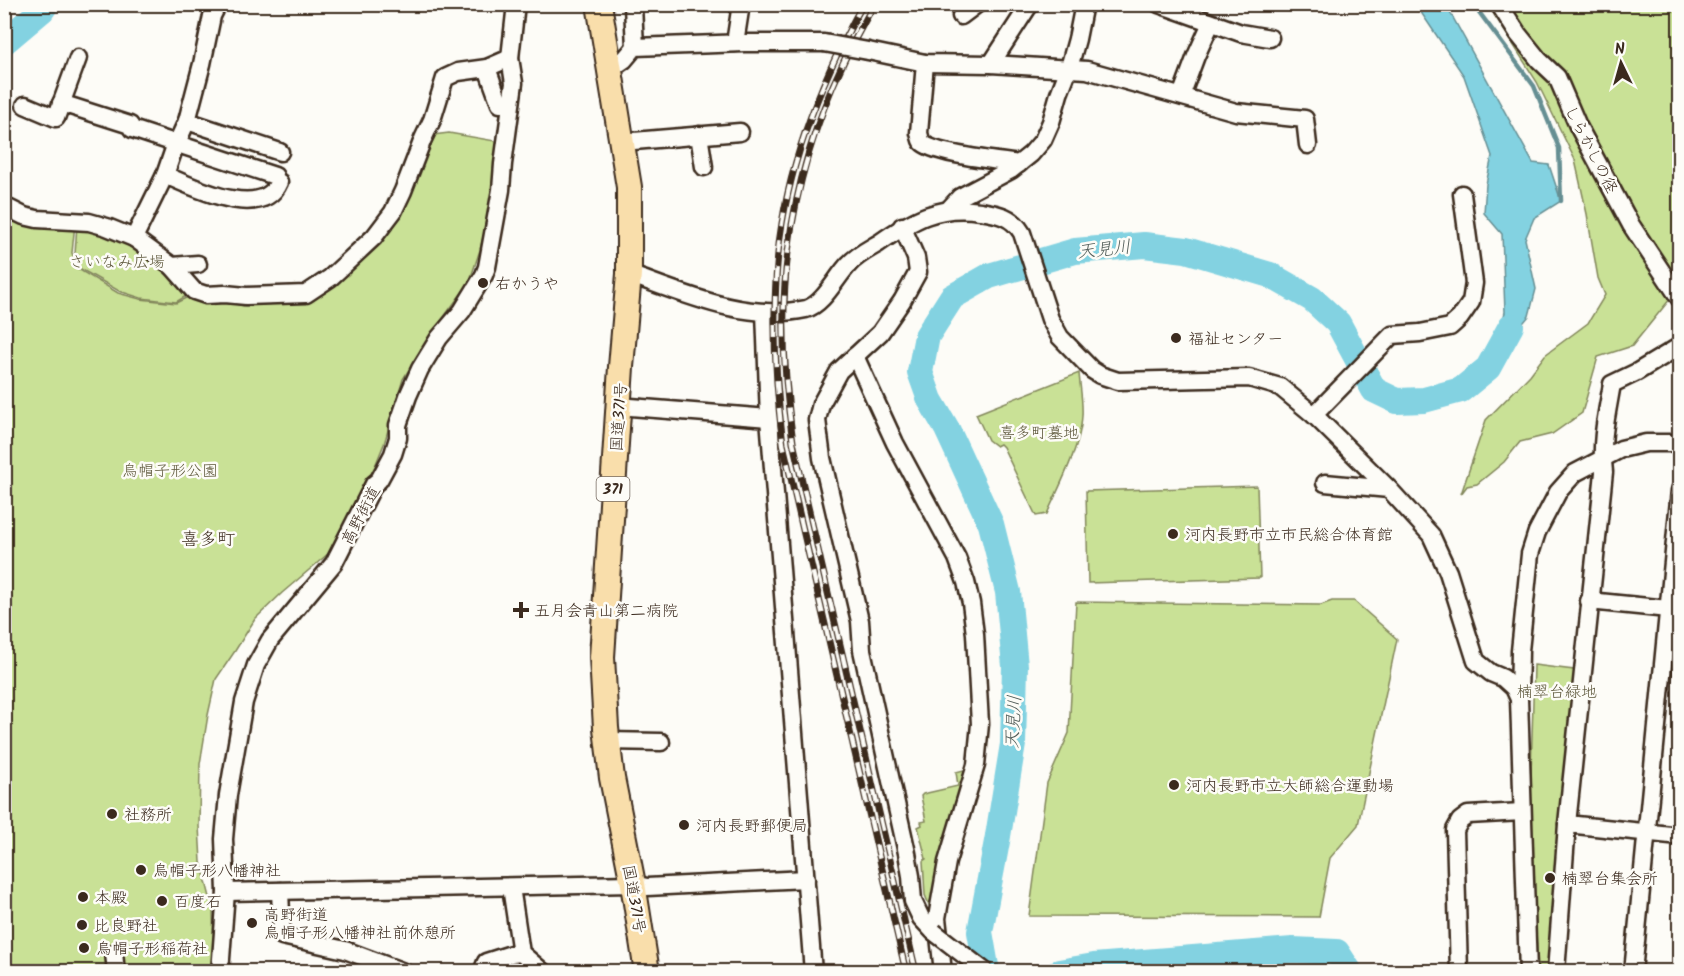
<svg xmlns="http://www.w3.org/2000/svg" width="1684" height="976" font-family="Kalam,'Klee One',sans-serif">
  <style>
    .green { fill: #c9e196; stroke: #82865a; stroke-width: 1.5 }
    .water { fill: #83d2e1; stroke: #668f93; stroke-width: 1.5 }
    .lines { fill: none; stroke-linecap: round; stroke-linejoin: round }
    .stream { stroke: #668f93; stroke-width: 4.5 }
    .river { stroke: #83d2e1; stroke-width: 26 }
    .minor-casing { stroke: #3b2a1e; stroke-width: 21 }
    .highway-casing { stroke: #3b2a1e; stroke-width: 28 }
    .minor { stroke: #fdfcf7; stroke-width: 16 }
    .highway { stroke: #f9deab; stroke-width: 24 }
    .rail-casing { stroke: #3b2a1e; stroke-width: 7 }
    .rail { stroke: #fdfcf7; stroke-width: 4.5; stroke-dasharray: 14; stroke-linecap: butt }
    .minor-bridge-casing { stroke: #3b2a1e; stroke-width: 21; stroke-linecap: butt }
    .minor-bridge { stroke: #fdfcf7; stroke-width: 16 }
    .poi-dot { fill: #3b2a1e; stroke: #fdfcf7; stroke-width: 2 }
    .labels { text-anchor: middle; stroke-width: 5; stroke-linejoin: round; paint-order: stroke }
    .shield { fill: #fdfcf7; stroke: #75695f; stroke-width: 1.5 }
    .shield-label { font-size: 15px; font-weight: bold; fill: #3b2a1e }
    .street-label { font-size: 16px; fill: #3b2a1e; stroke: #fdfcf7 }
    .park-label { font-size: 16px; fill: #5e583c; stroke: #fdfcf7 }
    .poi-label { font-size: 16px; fill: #3b2a1e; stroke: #fdfcf7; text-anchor: start }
    .water-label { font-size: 18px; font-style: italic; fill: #515c58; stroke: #fdfcf7 }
    .neighbourhood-label { font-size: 18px; fill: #3b2a1e; stroke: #fdfcf7 }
  </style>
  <rect width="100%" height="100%" fill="#fdfcf7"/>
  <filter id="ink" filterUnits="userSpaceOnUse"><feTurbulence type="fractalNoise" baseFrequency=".0167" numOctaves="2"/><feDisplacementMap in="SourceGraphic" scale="12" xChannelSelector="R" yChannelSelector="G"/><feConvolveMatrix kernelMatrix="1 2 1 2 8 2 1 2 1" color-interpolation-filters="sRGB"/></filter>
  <g filter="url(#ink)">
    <!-- green -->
    <g class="green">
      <path d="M 1488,5 L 1679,5 L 1679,288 L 1632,346 L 1598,357 L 1582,413 L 1552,434 L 1520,442 L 1504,462 L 1477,484 L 1467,486 L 1461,494 L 1486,420 L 1530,375 L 1545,355 L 1588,323 L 1605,295 L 1598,278 L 1587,214 L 1575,160 L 1537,82 Z"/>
      <path d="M 449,133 L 501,142 L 496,182 L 480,250 L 469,283 L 432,333 L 403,379 L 384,444 L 375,466 L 329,553 L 282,593 L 255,619 L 235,651 L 216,679 L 208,715 L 200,764 L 199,826 L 201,862 L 213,909 L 214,962 L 212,971 L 5,971 L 4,210 L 75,223 L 72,253 L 78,269 L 118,293 L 140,299 L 176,303 L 194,294 L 244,306 L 283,303 L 305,299 L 381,216 L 433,135 Z"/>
      <path d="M 77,224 L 131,239 L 193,292 L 176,302 L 141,298 L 119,291 L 79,268 L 75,254 Z"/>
      <path d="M 1079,373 C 1080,387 1083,402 1082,416 C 1081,445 1059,487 1047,514 L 1036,516 L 1003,447 L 1000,444 L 996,446 L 988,440 L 976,414 Z"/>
      <path d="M 1257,486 L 1260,578 L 1088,583 L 1086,491 Z"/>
      <path d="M 1332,601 L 1354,601 L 1397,639 L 1358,825 L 1330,858 L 1319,917 L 1029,916 L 1047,783 L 1069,733 L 1076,602 L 1321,605 Z"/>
      <path d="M 1534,665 L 1582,671 L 1551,971 L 1538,971 L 1530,812 Z"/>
      <path d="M 971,768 L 929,905 L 925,895 L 923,861 L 926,859 L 918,827 L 922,825 L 921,822 L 926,821 L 921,796 L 923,794 L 958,786 L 956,772 Z"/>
    </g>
    <!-- water -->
    <path class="water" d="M 1416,5 L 1446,5 L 1533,163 L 1549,165 L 1561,201 L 1534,218 L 1525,239 L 1536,289 L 1529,316 L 1494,358 L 1505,312 L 1502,234 L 1484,213 L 1486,184 L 1492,156 L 1464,76 Z"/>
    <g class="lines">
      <!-- stream -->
      <path class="stream" d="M 1473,4 L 1534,86 L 1559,148 L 1561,201"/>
      <!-- river -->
      <g class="river">
        <path d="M 4,42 L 42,10 L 46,4"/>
        <path d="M 987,972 L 980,932 L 998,836 L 1013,744 L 1015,666 L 1008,592 L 991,524 L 947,429 L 930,400 L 920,372 L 927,336 L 952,297 L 989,276 L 1075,251 L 1144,245 L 1186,250 L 1270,275 L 1312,299 L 1338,323 L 1374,390 L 1397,401 L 1424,400 L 1461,390 L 1488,368 L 1511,326"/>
        <path d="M 1059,972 L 1094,966 L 1293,950 L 1337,952 L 1350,972"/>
      </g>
      <defs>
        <g id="minor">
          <path d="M 218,4 L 212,16 L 202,64 L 187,121 L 174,149 L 165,175 L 134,238 L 172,266 L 194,291 L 206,295 L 225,294 L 246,296 L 306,294 L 330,278 L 343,266 L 374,237 L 393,212 L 403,191 L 423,139 L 432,120 L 445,78 L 458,72 L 487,68 L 510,58"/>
          <path d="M 1159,4 L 1241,33 L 1270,38"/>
          <path d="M 1499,4 L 1518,34 L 1539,60 L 1557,77 L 1578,126 L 1631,225 L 1680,299"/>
          <path d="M 633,6 L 635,47"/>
          <path d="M 961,16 L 977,4"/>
          <path d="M 735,43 L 741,4"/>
          <path d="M 868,51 L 925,63 L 991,64 L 1087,70 L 1236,112 L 1305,119 L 1308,145"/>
          <path d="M 925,63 L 919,133 C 920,136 920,139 922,142 C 932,154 1001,161 1019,164"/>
          <path d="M 991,64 L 1028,7 L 1031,4"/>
          <path d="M 487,68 L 500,104"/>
          <path d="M 611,69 L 624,60 L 635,47 L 744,43 L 824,43"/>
          <path d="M 1181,96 L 1196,56 L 1211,23"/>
          <path d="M 61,103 L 130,125 L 132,129 L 275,176"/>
          <path d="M 25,105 L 56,118 L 78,58"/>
          <path d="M 187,121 L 280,152"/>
          <path d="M 699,135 L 704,167"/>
          <path d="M 622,142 L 740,132"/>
          <path d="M 165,175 C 193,187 262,222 279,182"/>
          <path d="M 4,206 L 24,216 L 37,219 L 89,222 L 107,227 L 134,238"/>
          <path d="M 949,209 L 960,197 L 1011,170 L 1031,154 L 1043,140 L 1051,122 L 1059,94 L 1069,68 L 1077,39 L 1084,4"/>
          <path d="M 902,226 L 916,258 L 918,272 L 902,301 L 880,333 L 839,371 L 821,404 L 817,420 L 822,458 L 860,621 L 862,650 L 907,853 L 911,876 L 913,901 L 921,918 L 934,932"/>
          <path d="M 172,266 L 198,264"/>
          <path d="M 629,274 C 685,294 746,322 806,309 C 823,305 837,276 849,264 C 857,255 869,249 879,243 C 912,220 939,204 980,211 C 998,214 1012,216 1022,233 L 1050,319 L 1060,337 L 1092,370 L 1100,375 L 1118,381 L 1249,378 L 1280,387 L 1314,415 L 1389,489 L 1431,535 L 1448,572 L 1476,661 L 1491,673 L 1503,678 L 1514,688 L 1519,699 L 1528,972"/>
          <path d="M 765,312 L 769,418 L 813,972"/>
          <path d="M 855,356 L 895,443 L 957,558 L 966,582 L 971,603 L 975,634 L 980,724 L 976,765 L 947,862 L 937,918 L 943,972"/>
          <path d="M 618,406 L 769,418"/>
          <path d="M 1314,415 L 1392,335 L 1420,333 L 1450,327 L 1460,318 L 1471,302 L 1474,283 L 1462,194"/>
          <path d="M 1325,483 L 1389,489"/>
          <path d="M 1589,601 L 1678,610"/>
          <path d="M 1519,699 L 1520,651 L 1530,554 L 1537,532 L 1558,492 L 1575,473 L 1621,449 L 1646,443 L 1680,443"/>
          <path d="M 607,741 L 661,742"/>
          <path d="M 1567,824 L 1680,836"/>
          <path d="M 511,887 L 521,953 L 543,972"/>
          <path d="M 280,891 L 282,936 L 345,950 L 404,972"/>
          <path d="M 226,892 L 633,884 L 647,887 L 806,879"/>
          <path d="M 114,953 L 116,972"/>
          <path d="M 220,972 L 226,892 L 224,839 L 228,795 L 244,702 L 256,665 L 270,640 L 334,563 L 374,484 L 379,480 L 393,454 L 398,438 L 398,425 L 408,396 L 420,369 L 439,338 L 462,311 L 484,275 L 487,267 L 501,190 L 503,164 L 514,83 L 510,58 L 516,4"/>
          <path d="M 482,972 L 486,962 L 511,954 L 521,953"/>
          <path d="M 1459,972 L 1455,830 L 1460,821 L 1468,815 L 1522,812"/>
          <path d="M 1556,972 L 1567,824 L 1604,472 C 1600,442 1607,413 1612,384 L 1637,372 L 1680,346"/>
          <path d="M 1633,972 L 1680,490"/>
        </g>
        <path id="highway" d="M 599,4 L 629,187 L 629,274 L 621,367 L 602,657 L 606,728 L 612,778 L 633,884 L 647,972"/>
      </defs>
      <!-- minor casing -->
      <use href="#minor" class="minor-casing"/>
      <!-- highway casing -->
      <use href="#highway" class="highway-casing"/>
      <!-- minor -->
      <use href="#minor" class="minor"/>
      <!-- highway -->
      <use href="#highway" class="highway"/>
      <defs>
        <g id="rail">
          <path d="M 863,4 C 821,80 787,166 778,253 C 772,317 775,381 783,444 L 906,972"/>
          <path d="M 874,4 C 864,23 853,42 844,61 C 816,120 796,187 788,252 C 780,315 784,380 793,442 L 916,972"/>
        </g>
      </defs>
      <!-- rail casing -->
      <use href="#rail" class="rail-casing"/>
      <!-- rail -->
      <use href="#rail" class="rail"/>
      <defs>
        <g id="minor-bridge">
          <path d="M 824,43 L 868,51"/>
          <path d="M 934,932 L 986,972"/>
        </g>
      </defs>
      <!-- minor-bridge casing -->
      <use href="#minor-bridge" class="minor-bridge-casing"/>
      <!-- minor-bridge -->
      <use href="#minor-bridge" class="minor-bridge"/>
    </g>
  </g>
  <!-- markers -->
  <g class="poi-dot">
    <circle cx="483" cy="283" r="6"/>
    <circle cx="1176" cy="338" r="6"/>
    <circle cx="1173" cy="534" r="6"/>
    <path d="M518 601h6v6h6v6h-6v6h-6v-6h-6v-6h6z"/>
    <circle cx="1174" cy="785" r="6"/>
    <circle cx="112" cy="814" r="6"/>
    <circle cx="684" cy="825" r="6"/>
    <circle cx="141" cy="870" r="6"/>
    <circle cx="1550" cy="878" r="6"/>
    <circle cx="83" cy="897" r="6"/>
    <circle cx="162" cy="901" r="6"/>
    <circle cx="252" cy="923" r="6"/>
    <circle cx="82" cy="925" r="6"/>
    <circle cx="84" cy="948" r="6"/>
  </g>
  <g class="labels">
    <!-- shield labels -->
    <rect class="shield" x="596.5" y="477" width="33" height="24" rx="4.5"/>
    <g class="shield-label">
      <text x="613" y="494">371</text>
    </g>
    <!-- street labels -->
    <g class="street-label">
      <text transform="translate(1592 149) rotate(63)" y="6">しらかしの径</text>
      <text transform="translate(618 417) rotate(-86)" y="6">国道371号</text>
      <text transform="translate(360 515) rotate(-62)" y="6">高野街道</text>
      <text transform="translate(635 899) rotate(80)" y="6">国道371号</text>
    </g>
    <!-- park labels -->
    <g class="park-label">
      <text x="117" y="267">さいなみ広場</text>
      <text x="1039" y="438">喜多町墓地</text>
      <text x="170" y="476">烏帽子形公園</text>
      <text x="1557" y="697">楠翠台緑地</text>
    </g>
    <!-- poi labels -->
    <g class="poi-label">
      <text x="495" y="289">右かうや</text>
      <text x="1188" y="344">福祉センター</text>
      <text x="1185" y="540">河内長野市立市民総合体育館</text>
      <text x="534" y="616">五月会青山第二病院</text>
      <text x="1186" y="791">河内長野市立大師総合運動場</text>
      <text x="124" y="820">社務所</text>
      <text x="696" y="831">河内長野郵便局</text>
      <text x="153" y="876">烏帽子形八幡神社</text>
      <text x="1562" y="884">楠翠台集会所</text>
      <text x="95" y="903">本殿</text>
      <text x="174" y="907">百度石</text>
      <text x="264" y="920">高野街道<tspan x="264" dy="18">烏帽子形八幡神社前休憩所</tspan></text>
      <text x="94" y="931">比良野社</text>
      <text x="96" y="954">烏帽子形稲荷社</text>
    </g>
    <!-- water labels -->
    <g class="water-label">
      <text transform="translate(1104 249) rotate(-6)" y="6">天見川</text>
      <text transform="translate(1013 722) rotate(-87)" y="6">天見川</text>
    </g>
    <!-- neighbourhood labels -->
    <g class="neighbourhood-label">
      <text x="208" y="545">喜多町</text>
    </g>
  </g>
  <!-- margin -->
  <rect width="1684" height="976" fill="none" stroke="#fdfcf7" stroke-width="24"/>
  <rect x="12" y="12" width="1660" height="952" fill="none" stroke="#3b2a1e" stroke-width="2" filter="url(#ink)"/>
  <!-- north arrow -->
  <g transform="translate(1621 63) rotate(355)" stroke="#fdfcf7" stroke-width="4.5" paint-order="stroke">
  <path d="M0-4.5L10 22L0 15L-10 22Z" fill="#3b2a1e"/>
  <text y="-9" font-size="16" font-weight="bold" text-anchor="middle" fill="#3b2a1e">N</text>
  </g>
</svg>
